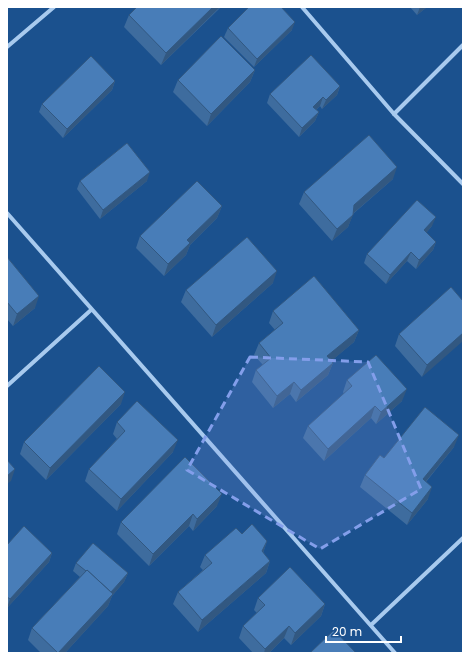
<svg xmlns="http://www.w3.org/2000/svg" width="470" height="660" font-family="Poppins,sans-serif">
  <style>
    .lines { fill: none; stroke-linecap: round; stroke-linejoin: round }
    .street { stroke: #a8caee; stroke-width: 4 }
    .wall { fill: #3e6c9e }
    .shaded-wall { fill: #325881 }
    .building { fill: #487db8; stroke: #325881 }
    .marked { fill: #839eea; fill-opacity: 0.2; stroke: #839eea; stroke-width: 3; stroke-dasharray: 8 5; stroke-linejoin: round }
  </style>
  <rect width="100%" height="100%" fill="#1b518e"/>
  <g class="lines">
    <!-- street -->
    <g class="street">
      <path d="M 302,7 L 394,114 L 463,184"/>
      <path d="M 7,47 L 54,7"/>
      <path d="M 394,114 L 463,45"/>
      <path d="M 7,213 L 395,653"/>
      <path d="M 7,386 L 91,310"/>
      <path d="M 371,625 L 463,538"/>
    </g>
  </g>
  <!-- wall -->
  <g class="wall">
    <path d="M 410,7 L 427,7 L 417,15 Z"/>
    <path d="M 220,8 L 161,65 L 124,27 L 129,15 Z"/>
    <path d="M 228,28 L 292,30 L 254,67 L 224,37 Z"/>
    <path d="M 255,70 L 250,82 L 207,126 L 173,92 L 178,80 Z"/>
    <path d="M 115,81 L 112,90 L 63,138 L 39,112 L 42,104 Z"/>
    <path d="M 340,86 L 337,95 L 322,109 L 320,106 L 316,110 L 319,112 L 315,121 L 299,137 L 267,103 L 270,94 Z"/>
    <path d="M 393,179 L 353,214 L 348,227 L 332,241 L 299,204 L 304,192 Z"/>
    <path d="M 80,181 L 147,181 L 100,219 L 77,189 Z"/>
    <path d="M 222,206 L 217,218 L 190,245 L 186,255 L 164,276 L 136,248 L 140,236 Z"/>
    <path d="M 432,226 L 426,233 L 436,242 L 433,250 L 416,269 L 407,261 L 386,284 L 364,263 L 367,254 Z"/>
    <path d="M 7,257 L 35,308 L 13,326 L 7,319 Z"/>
    <path d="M 273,283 L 212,337 L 181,302 L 186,290 Z"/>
    <path d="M 463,301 L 422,377 L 395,346 L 399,334 Z"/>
    <path d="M 273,311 L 359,330 L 354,342 L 331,361 L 333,363 L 328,375 L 296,402 L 290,394 L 273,408 L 252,382 L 256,370 L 263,365 L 254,355 L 259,343 L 275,330 L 269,323 Z"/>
    <path d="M 347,380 L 402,401 L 376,424 L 371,418 L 324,461 L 303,438 L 308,426 L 344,394 L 343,392 Z"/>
    <path d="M 121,404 L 46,480 L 20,454 L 24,442 Z"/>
    <path d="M 117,422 L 173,452 L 117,511 L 85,481 L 89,469 L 117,439 L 113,434 Z"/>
    <path d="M 454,447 L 426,482 L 428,499 L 407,525 L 360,487 L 365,475 L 384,458 Z"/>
    <path d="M 217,506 L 193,531 L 189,526 L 149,566 L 117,534 L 121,522 Z"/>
    <path d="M 242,534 L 267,541 L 263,553 L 270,561 L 266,573 L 198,632 L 173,604 L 178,592 L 203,570 L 200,567 L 205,555 Z"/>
    <path d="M 7,545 L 52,553 L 49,562 L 7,608 Z"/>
    <path d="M 76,563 L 128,573 L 124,582 L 112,596 L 108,606 L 65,653 L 41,653 L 28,640 L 32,628 L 80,577 L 73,571 Z"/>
    <path d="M 258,598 L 325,604 L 321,616 L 291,645 L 284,638 L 269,653 L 253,653 L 239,638 L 243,626 L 257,613 L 254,610 Z"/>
  </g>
  <!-- shaded-wall -->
  <g class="shaded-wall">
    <path d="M 213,7 L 220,7 L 161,65 L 166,53 Z"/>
    <path d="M 420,7 L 427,7 L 417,15 Z"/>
    <path d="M 295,22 L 292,30 L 254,67 L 257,59 Z"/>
    <path d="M 255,70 L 250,82 L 207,126 L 211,114 Z"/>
    <path d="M 115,81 L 112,90 L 63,138 L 67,129 Z"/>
    <path d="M 340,86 L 337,95 L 322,109 L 326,100 Z"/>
    <path d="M 323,97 L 320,106 L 310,115 L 313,107 Z"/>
    <path d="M 319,112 L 315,121 L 299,137 L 302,128 Z"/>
    <path d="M 397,167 L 393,179 L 349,217 L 354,205 Z"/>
    <path d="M 150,172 L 147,181 L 100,219 L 103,210 Z"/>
    <path d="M 222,206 L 217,218 L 190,245 L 186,255 L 164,276 L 168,264 L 187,240 Z"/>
    <path d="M 353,215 L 348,227 L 332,241 L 337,229 Z"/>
    <path d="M 436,217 L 432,226 L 421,239 L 424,230 Z"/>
    <path d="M 436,242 L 433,250 L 416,269 L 419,260 Z"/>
    <path d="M 411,252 L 407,261 L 386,284 L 390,275 Z"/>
    <path d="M 277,271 L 273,283 L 212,337 L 216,325 Z"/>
    <path d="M 39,296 L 35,308 L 13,326 L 17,314 Z"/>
    <path d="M 359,330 L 354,342 L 323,368 L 327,356 Z"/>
    <path d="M 463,333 L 463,341 L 422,377 L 427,365 Z"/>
    <path d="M 333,363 L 328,375 L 296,402 L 301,390 Z"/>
    <path d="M 294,382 L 290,394 L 273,408 L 277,396 Z"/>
    <path d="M 407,389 L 402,401 L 376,424 L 381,412 Z"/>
    <path d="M 125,392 L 121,404 L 46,480 L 50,468 Z"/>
    <path d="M 375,406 L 371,418 L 324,461 L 328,449 Z"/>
    <path d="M 459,435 L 454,447 L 418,491 L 423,479 Z"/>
    <path d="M 178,440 L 173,452 L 117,511 L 121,499 Z"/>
    <path d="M 15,469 L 11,481 L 7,484 L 7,476 Z"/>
    <path d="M 432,487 L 428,499 L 407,525 L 412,513 Z"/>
    <path d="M 222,494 L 217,506 L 193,531 L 197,519 Z"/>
    <path d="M 193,514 L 189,526 L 149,566 L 153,554 Z"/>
    <path d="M 267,541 L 263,553 L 262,551 Z"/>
    <path d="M 52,553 L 49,562 L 7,608 L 10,599 Z"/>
    <path d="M 270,561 L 266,573 L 198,632 L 202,620 Z"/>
    <path d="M 128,573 L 124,582 L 112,596 L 108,606 L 65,653 L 58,653 Z"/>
    <path d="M 325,604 L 321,616 L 291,645 L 295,633 Z"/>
    <path d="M 289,626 L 284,638 L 269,653 L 264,653 L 265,649 Z"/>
  </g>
  <!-- building -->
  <g class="building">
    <path d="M 137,7 L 213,7 L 166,53 L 129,15 Z"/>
    <path d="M 249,7 L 281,7 L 295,22 L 257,59 L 228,28 Z"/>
    <path d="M 221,36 L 255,70 L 211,114 L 178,80 Z"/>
    <path d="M 311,55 L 340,86 L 326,100 L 323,97 L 313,107 L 319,112 L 302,128 L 270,94 Z"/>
    <path d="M 91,56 L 115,81 L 67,129 L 42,104 Z"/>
    <path d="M 369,135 L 397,167 L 354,205 L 353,215 L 337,229 L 304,192 Z"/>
    <path d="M 127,143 L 150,172 L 103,210 L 80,181 Z"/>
    <path d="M 197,181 L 222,206 L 187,240 L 190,243 L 168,264 L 140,236 Z"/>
    <path d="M 417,200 L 436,217 L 424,230 L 436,242 L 419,260 L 411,252 L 390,275 L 367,254 Z"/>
    <path d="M 247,237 L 277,271 L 216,325 L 186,290 Z"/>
    <path d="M 7,257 L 39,296 L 17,314 L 7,302 Z"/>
    <path d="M 314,276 L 359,330 L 327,356 L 333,363 L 301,390 L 294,382 L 277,396 L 256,370 L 271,358 L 259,343 L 283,323 L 273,311 Z"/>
    <path d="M 451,287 L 463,301 L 463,333 L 427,365 L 399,334 Z"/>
    <path d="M 376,355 L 407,389 L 381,412 L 375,406 L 328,449 L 308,426 L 352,386 L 347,380 Z"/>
    <path d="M 99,366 L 125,392 L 50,468 L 24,442 Z"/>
    <path d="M 137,401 L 178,440 L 121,499 L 89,469 L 125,431 L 117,422 Z"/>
    <path d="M 425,407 L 459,435 L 423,479 L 432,487 L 412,513 L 365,475 L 380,455 L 384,458 Z"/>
    <path d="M 185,457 L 222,494 L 197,519 L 193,514 L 153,554 L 121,522 Z"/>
    <path d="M 7,460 L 15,469 L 7,476 Z"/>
    <path d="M 252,524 L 267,541 L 262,551 L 270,561 L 202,620 L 178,592 L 212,563 L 205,555 L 236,528 L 242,534 Z"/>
    <path d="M 24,526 L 52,553 L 10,599 L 7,597 L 7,545 Z"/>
    <path d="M 93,543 L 128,573 L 111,592 L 87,570 L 86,571 L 76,563 Z"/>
    <path d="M 290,567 L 325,604 L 295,633 L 289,626 L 265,649 L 243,626 L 265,605 L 258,598 Z"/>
    <path d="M 87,570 L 113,594 L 58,653 L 32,628 Z"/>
    <path d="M 334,630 L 356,653 L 310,653 Z"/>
  </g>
  <!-- marked area -->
  <path class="marked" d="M 250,357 L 368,362 L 421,489 L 320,549 L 187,470 Z"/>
  <!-- border -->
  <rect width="470" height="660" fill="none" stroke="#ffffff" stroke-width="16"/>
  <!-- scale -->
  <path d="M326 636v6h75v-6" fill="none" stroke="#ffffff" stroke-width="2"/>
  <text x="332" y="636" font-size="12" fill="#ffffff" stroke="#1b518e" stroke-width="3" paint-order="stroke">20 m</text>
</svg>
